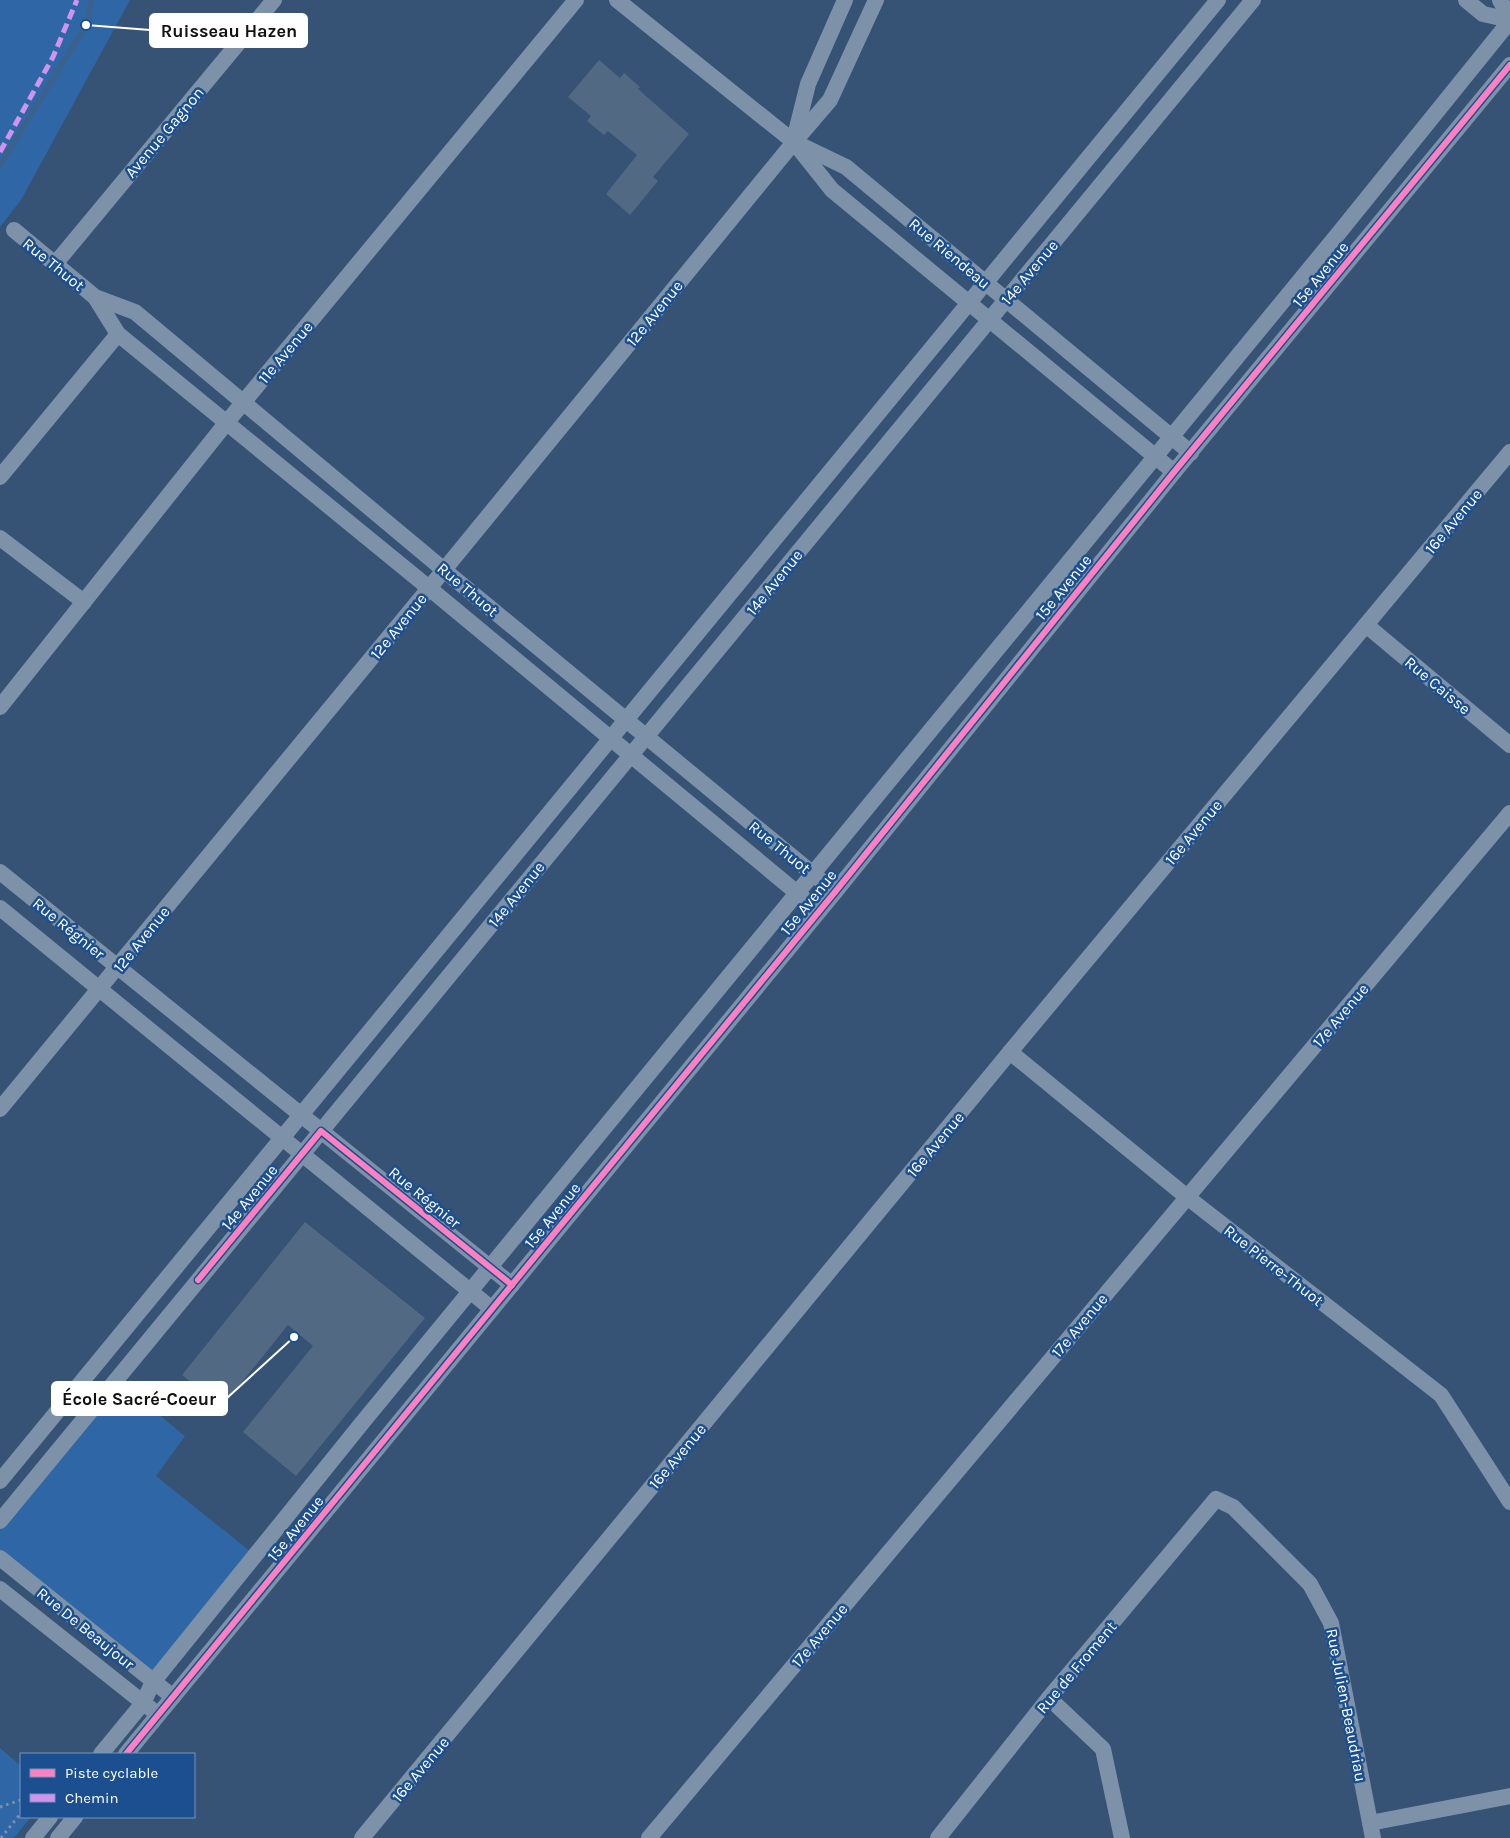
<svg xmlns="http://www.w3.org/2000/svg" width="1510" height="1838" font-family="Karla,sans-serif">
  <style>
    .green { fill: #2f66a5 }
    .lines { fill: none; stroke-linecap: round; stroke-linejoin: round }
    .stream { stroke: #3b618d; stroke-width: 5.5 }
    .building { fill: #526984 }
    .path { stroke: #7d92a8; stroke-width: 3; stroke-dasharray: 2.5 4; stroke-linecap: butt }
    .street { stroke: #7d92a8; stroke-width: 16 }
    .quiet { stroke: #d193ec; stroke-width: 5; stroke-dasharray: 10 5; stroke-linecap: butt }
    .cycleway-casing { stroke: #1b4f8f; stroke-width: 9 }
    .cycleway { stroke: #ff80c0; stroke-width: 6 }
    .labels { text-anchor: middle; stroke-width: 5; stroke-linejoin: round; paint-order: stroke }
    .street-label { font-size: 16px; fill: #fff; stroke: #1b4f8f }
    .leader { fill: none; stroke: #fff; stroke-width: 2 }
    .callout-dot { fill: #fff; stroke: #1b4f8f; stroke-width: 2 }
    .callout { fill: #fff; stroke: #fff; stroke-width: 2 }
    .callout-label { font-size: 18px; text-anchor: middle; font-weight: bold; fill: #111 }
  </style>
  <rect width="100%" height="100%" fill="#365274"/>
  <!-- green -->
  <g class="green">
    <path d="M 0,0 L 130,0 L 21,200 L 0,227 Z"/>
    <path d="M 119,1382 L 185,1436 L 156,1476 L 250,1551 L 154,1680 L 0,1558 L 0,1522 Z"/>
    <path d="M 0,1748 L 21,1766 L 21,1817 L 31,1817 L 14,1838 L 0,1838 Z"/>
  </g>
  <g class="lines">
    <!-- stream -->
    <path class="stream" d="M 0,165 L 86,25 L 92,0"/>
  </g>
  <!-- building -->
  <g class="building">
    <path d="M 599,60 L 620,78 L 624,73 L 640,87 L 638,89 L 689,134 L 653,177 L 658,181 L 630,215 L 606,194 L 637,155 L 608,131 L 604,135 L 587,121 L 591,116 L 568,97 Z"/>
    <path d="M 305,1222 L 425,1318 L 296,1476 L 243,1432 L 313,1346 L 288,1325 L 222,1407 L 182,1375 Z"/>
  </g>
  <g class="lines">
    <!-- path -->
    <g class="path">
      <path d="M 0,1807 L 21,1800"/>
      <path d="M 1,1838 L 21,1813"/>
    </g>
    <!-- street -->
    <g class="street">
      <path d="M 617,0 L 794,142 L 846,167 L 1191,453"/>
      <path d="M 1466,0 L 1483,14 L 1510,20"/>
      <path d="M 1500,0 L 1510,18"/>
      <path d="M 794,140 L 808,84 L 845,0"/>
      <path d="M 797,146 L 832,190 L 1174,472"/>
      <path d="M 14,230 L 95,297 L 135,312 L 444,570 L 835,892"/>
      <path d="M 55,264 L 274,0"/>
      <path d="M 95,297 L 118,334 L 429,588 L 819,911"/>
      <path d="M 0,477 L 118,334"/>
      <path d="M 0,538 L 84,602"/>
      <path d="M 1366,625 L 1510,745"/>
      <path d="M 0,707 L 227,422 L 576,0"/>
      <path d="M 0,872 L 512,1285"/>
      <path d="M 0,908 L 492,1309"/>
      <path d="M 1010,1052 L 1187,1197 L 1441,1395 L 1510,1502"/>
      <path d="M 0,1109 L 444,570 L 794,142 L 830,100 L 876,0"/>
      <path d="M 0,1481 L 1218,0"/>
      <path d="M 0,1521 L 1253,0"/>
      <path d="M 0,1558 L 173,1697"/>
      <path d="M 0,1589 L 151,1709"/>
      <path d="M 1049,1698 L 1103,1749 L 1122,1838"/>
      <path d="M 101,1754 L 143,1703 L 153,1682 L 362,1423 L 1338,234 L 1510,21"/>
      <path d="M 126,1754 L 835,892 L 1174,472 L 1510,65"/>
      <path d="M 1370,1823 L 1510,1796"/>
      <path d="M 33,1838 L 50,1817"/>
      <path d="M 58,1838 L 75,1817"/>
      <path d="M 362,1838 L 1010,1052 L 1510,452"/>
      <path d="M 649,1838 L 1510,813"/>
      <path d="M 938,1838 L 1049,1698 L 1216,1499 L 1233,1507 L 1310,1584 L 1331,1623 L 1373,1838"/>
    </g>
    <!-- quiet -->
    <path class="quiet" d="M 0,152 L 53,57 L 77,0"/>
    <defs>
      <g id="cycleway">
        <path d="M 198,1280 L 321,1131 L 512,1285"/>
        <path d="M 126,1754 L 835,892 L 1174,472 L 1510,65"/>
      </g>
    </defs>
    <!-- cycleway casing -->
    <use href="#cycleway" class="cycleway-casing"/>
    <!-- cycleway -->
    <use href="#cycleway" class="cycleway"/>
  </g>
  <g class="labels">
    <!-- street labels -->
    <g class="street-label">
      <text transform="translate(164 132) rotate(-50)" y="6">Avenue Gagnon</text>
      <text transform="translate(950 253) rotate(40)" y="6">Rue Riendeau</text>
      <text transform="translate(54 264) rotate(39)" y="6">Rue Thuot</text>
      <text transform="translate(1029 272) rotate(-50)" y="6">14e Avenue</text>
      <text transform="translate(1320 274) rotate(-51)" y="6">15e Avenue</text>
      <text transform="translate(654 313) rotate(-51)" y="6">12e Avenue</text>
      <text transform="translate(285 352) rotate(-50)" y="6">11e Avenue</text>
      <text transform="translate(1453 521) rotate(-50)" y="6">16e Avenue</text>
      <text transform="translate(774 582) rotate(-51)" y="6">14e Avenue</text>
      <text transform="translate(1063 587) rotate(-51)" y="6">15e Avenue</text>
      <text transform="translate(468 589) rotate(40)" y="6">Rue Thuot</text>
      <text transform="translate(398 626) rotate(-51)" y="6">12e Avenue</text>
      <text transform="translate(1438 685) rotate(40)" y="6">Rue Caisse</text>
      <text transform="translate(1193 832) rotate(-50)" y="6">16e Avenue</text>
      <text transform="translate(780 847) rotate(39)" y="6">Rue Thuot</text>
      <text transform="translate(516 894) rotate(-51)" y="6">14e Avenue</text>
      <text transform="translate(808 902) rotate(-51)" y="6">15e Avenue</text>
      <text transform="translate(69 928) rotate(39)" y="6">Rue Régnier</text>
      <text transform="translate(141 939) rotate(-51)" y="6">12e Avenue</text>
      <text transform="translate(1340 1015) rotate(-50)" y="6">17e Avenue</text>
      <text transform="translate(935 1144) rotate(-50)" y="6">16e Avenue</text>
      <text transform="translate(249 1197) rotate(-51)" y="6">14e Avenue</text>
      <text transform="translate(425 1197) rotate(39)" y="6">Rue Régnier</text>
      <text transform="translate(552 1215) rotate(-51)" y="6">15e Avenue</text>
      <text transform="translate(1274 1265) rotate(38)" y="6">Rue Pierre-Thuot</text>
      <text transform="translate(1079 1325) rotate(-50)" y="6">17e Avenue</text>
      <text transform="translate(677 1456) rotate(-50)" y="6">16e Avenue</text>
      <text transform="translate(295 1528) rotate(-51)" y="6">15e Avenue</text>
      <text transform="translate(86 1628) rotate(39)" y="6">Rue De Beaujour</text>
      <text transform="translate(819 1635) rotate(-50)" y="6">17e Avenue</text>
      <text transform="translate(1076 1667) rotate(-50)" y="6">Rue de Froment</text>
      <text transform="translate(1347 1705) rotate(79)" y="6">Rue Julien-Beaudriau</text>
      <text transform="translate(420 1769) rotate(-50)" y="6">16e Avenue</text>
    </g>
  </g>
  <!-- callouts -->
  <path class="leader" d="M86 25L150 30M294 1337L227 1398"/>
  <g class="callout-dot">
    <circle cx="86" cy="25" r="5"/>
    <circle cx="294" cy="1337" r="5"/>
  </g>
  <g class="callout">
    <rect x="150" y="14" width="157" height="33" rx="5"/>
    <rect x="52" y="1382" width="175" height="33" rx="5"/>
  </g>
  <g class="callout-label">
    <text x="229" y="37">Ruisseau Hazen</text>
    <text x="139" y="1405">École Sacré-Coeur</text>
  </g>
  <!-- legend -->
  <rect x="20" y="1753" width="175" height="65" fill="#1b4f8f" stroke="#7695bc"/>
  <rect x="30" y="1769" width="25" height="8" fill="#ff80c0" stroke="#7695bc"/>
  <text x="65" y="1778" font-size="15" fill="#ffffff">Piste cyclable</text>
  <rect x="30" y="1794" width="25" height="8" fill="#d193ec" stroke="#7695bc"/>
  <text x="65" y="1803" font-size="15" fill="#ffffff">Chemin</text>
</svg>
